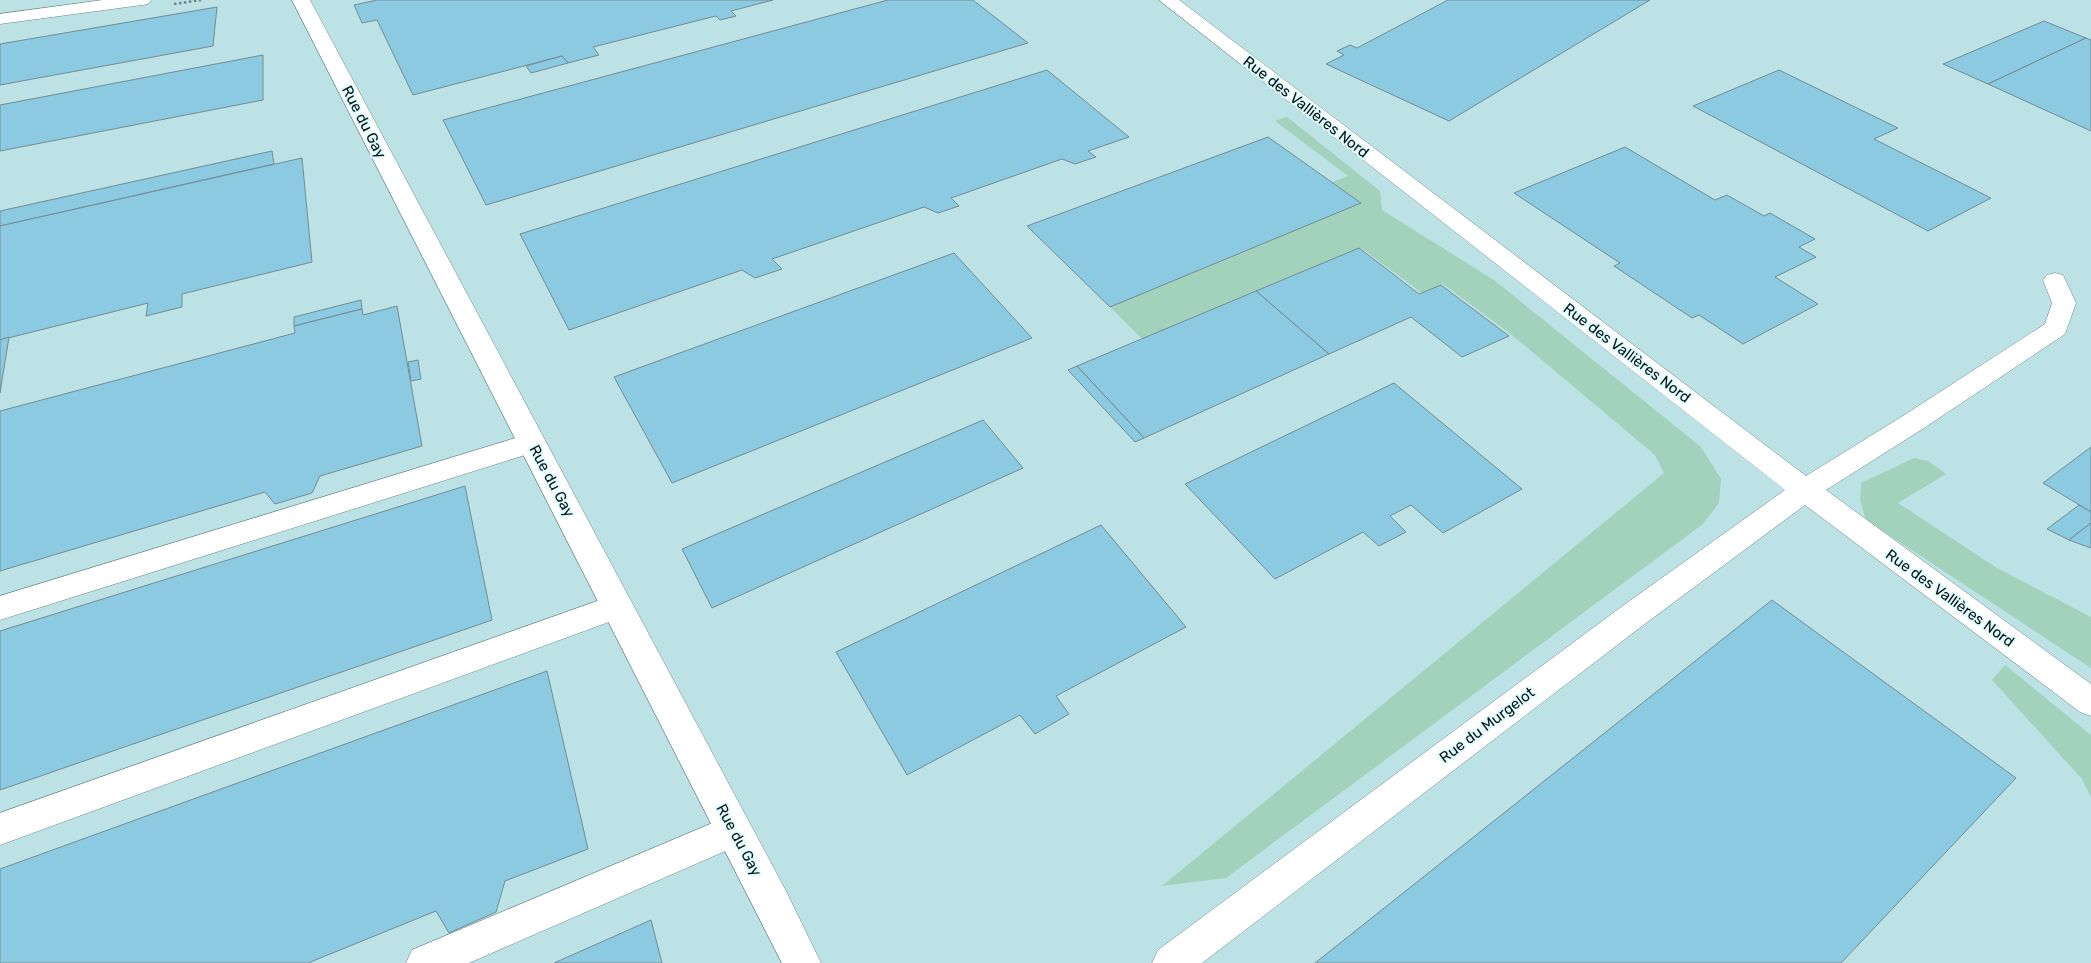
<svg xmlns="http://www.w3.org/2000/svg" width="2091" height="963" font-family="Rubik,sans-serif">
  <style>
    .built { fill: #bce2e5 }
    .green { fill: #a2d2bb }
    .building { fill: #8bcae0; stroke: #748c94 }
    .lines { fill: none; stroke-linecap: round; stroke-linejoin: round }
    .service-casing { stroke: #6c8688; stroke-width: 1 }
    .minor-casing { stroke: #6c8688; stroke-width: 1 }
    .path { stroke: #708385; stroke-width: 2.5; stroke-dasharray: 2.5 2.5; stroke-linecap: butt }
    .service { fill: #fff; fill-rule: evenodd }
    .minor { fill: #fff; fill-rule: evenodd }
    .labels { text-anchor: middle; stroke-width: 4; stroke-linejoin: round; paint-order: stroke }
    .street-label { font-size: 15px; fill: #081213; stroke: #dffcfe }
  </style>
  <rect width="100%" height="100%" fill="#d2eff1"/>
  <!-- built -->
  <rect class="built" x="0" y="0" width="2091" height="963"/>
  <!-- green -->
  <g class="green">
    <path d="M 1287,117 L 1380,191 L 1382,210 L 1494,280 L 1701,447 L 1721,479 L 1719,503 L 1703,524 L 1226,878 L 1162,886 L 1664,473 L 1655,455 L 1512,335 L 1443,284 L 1423,294 L 1361,248 L 1145,342 L 1110,307 L 1360,203 L 1332,182 L 1348,176 L 1275,121 Z"/>
    <path d="M 1914,458 L 1928,461 L 1946,474 L 1898,503 L 1997,568 L 2091,617 L 2091,668 L 1866,520 L 1860,500 L 1861,483 Z"/>
    <path d="M 2005,665 L 2091,735 L 2091,798 L 2082,779 L 1992,680 Z"/>
  </g>
  <!-- building -->
  <g class="building">
    <path d="M 377,0 L 773,0 L 731,11 L 736,16 L 720,20 L 716,16 L 593,47 L 599,55 L 568,63 L 562,56 L 413,95 L 377,20 L 362,23 L 354,5 Z"/>
    <path d="M 888,0 L 973,0 L 1028,43 L 486,205 L 443,120 Z"/>
    <path d="M 1448,0 L 1650,0 L 1449,121 L 1326,64 L 1344,55 L 1337,51 L 1350,45 L 1357,48 Z"/>
    <path d="M 217,7 L 213,46 L 0,85 L 0,44 Z"/>
    <path d="M 2044,21 L 2086,38 L 1988,84 L 1943,64 Z"/>
    <path d="M 2086,38 L 2091,40 L 2091,131 L 1988,84 Z"/>
    <path d="M 263,55 L 263,100 L 0,151 L 0,105 Z"/>
    <path d="M 562,56 L 568,63 L 531,73 L 526,66 Z"/>
    <path d="M 1047,70 L 1129,137 L 1088,151 L 1096,157 L 1075,164 L 1062,159 L 951,198 L 959,206 L 938,213 L 924,207 L 772,259 L 782,269 L 755,278 L 742,270 L 569,330 L 520,234 Z"/>
    <path d="M 1779,70 L 1898,128 L 1874,139 L 1991,198 L 1928,231 L 1693,106 Z"/>
    <path d="M 1268,137 L 1361,203 L 1110,307 L 1027,226 Z"/>
    <path d="M 1625,147 L 1715,200 L 1727,195 L 1764,216 L 1770,213 L 1815,239 L 1799,247 L 1816,257 L 1775,277 L 1818,304 L 1743,344 L 1699,315 L 1692,318 L 1614,266 L 1620,263 L 1514,193 Z"/>
    <path d="M 272,151 L 274,164 L 0,226 L 0,211 Z"/>
    <path d="M 302,158 L 312,262 L 182,294 L 182,307 L 146,316 L 148,303 L 0,340 L 0,226 Z"/>
    <path d="M 1359,248 L 1419,294 L 1441,285 L 1509,336 L 1462,357 L 1411,317 L 1329,354 L 1256,291 Z"/>
    <path d="M 954,253 L 1032,338 L 672,483 L 614,377 Z"/>
    <path d="M 1256,291 L 1329,354 L 1144,438 L 1077,366 Z"/>
    <path d="M 361,300 L 362,309 L 294,326 L 294,317 Z"/>
    <path d="M 397,306 L 422,446 L 320,476 L 312,493 L 275,504 L 265,492 L 0,571 L 0,411 L 295,333 L 294,326 L 362,309 L 363,315 Z"/>
    <path d="M 9,337 L 0,393 L 0,340 Z"/>
    <path d="M 418,360 L 421,379 L 411,381 L 408,362 Z"/>
    <path d="M 1077,366 L 1144,438 L 1135,442 L 1068,370 Z"/>
    <path d="M 1394,383 L 1522,489 L 1443,533 L 1411,505 L 1390,516 L 1406,532 L 1379,546 L 1363,532 L 1275,579 L 1185,484 Z"/>
    <path d="M 983,420 L 1023,468 L 712,608 L 682,549 Z"/>
    <path d="M 2091,447 L 2091,512 L 2043,483 Z"/>
    <path d="M 465,486 L 492,620 L 0,790 L 0,631 Z"/>
    <path d="M 2079,505 L 2091,512 L 2091,523 L 2069,540 L 2047,529 Z"/>
    <path d="M 2091,523 L 2091,548 L 2069,540 Z"/>
    <path d="M 1101,525 L 1186,627 L 1056,696 L 1069,714 L 1035,734 L 1020,715 L 907,775 L 836,652 Z"/>
    <path d="M 1772,600 L 2016,778 L 1841,963 L 1315,963 Z"/>
    <path d="M 547,671 L 588,849 L 505,881 L 496,912 L 449,933 L 436,911 L 308,963 L 0,963 L 0,869 Z"/>
    <path d="M 651,920 L 662,963 L 554,963 Z"/>
  </g>
  <g class="lines">
    <defs>
      <g id="service">
        <path d="M 532,433 L 541,436 L 545,443 L 541,450 L 0,620 L 0,596 Z"/>
        <path d="M 617,594 L 628,597 L 632,606 L 628,615 L 0,845 L 0,813 Z"/>
        <path d="M 734,814 L 746,818 L 751,830 L 746,842 L 469,963 L 406,963 L 412,950 Z"/>
      </g>
      <g id="minor">
        <path d="M 103,0 L 151,0 L 148,4 L 142,5 L 0,24 L 0,14 Z"/>
        <path d="M 292,0 L 310,0 L 786,891 L 821,963 L 782,963 Z"/>
        <path d="M 1159,0 L 1179,0 L 1806,476 L 1906,414 L 2045,324 L 2052,303 L 2043,280 L 2047,275 L 2055,273 L 2063,275 L 2076,303 L 2065,334 L 1924,428 L 1826,490 L 2091,684 L 2091,716 L 2080,712 L 1805,505 L 1646,623 L 1202,963 L 1152,963 L 1158,950 L 1624,605 L 1785,490 Z"/>
      </g>
    </defs>
    <!-- service casing -->
    <use href="#service" class="service-casing"/>
    <!-- minor casing -->
    <use href="#minor" class="minor-casing"/>
    <!-- path -->
    <path class="path" d="M 174,4 L 201,0"/>
    <!-- service -->
    <use href="#service" class="service"/>
    <!-- minor -->
    <use href="#minor" class="minor"/>
  </g>
  <g class="labels">
    <!-- street labels -->
    <g class="street-label">
      <text transform="translate(1306 107) rotate(38)" y="5">Rue des Vallières Nord</text>
      <text transform="translate(364 122) rotate(63)" y="5">Rue du Gay</text>
      <text transform="translate(1627 353) rotate(37)" y="5">Rue des Vallières Nord</text>
      <text transform="translate(552 481) rotate(62)" y="5">Rue du Gay</text>
      <text transform="translate(1950 598) rotate(36)" y="5">Rue des Vallières Nord</text>
      <text transform="translate(1487 725) rotate(-37)" y="5">Rue du Murgelot</text>
      <text transform="translate(739 840) rotate(62)" y="5">Rue du Gay</text>
    </g>
  </g>
</svg>
